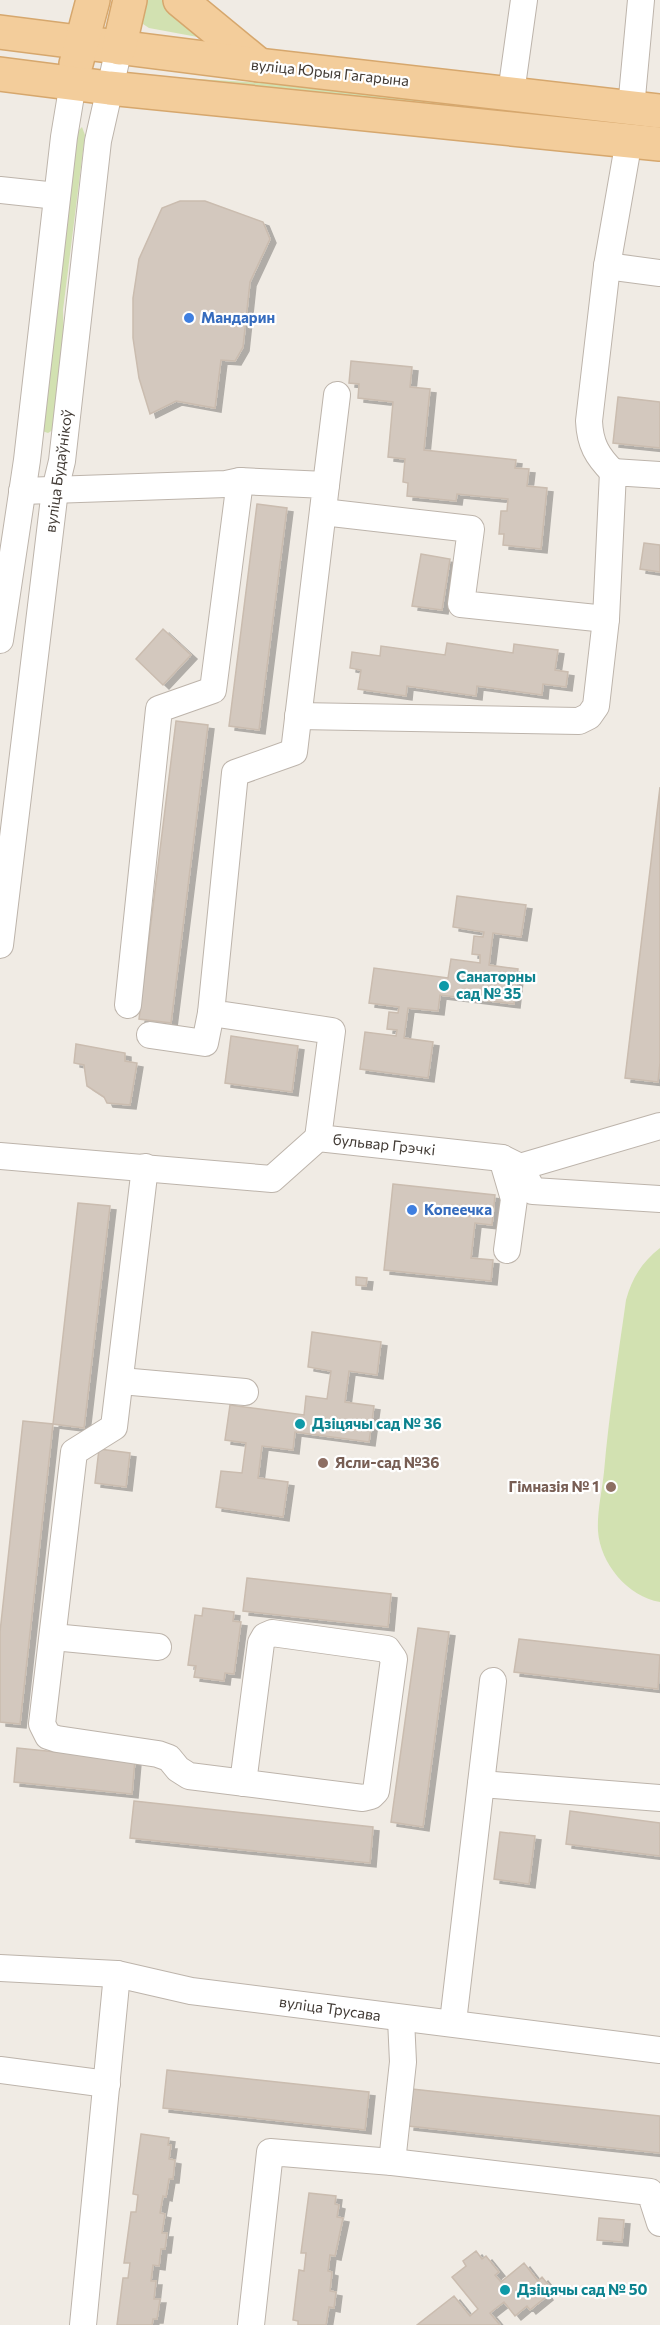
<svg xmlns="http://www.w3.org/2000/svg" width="660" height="2325" font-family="Commissioner,sans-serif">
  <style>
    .green { fill: #d2e1b1 }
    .building { fill: #d3c8be; stroke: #cabcaf; stroke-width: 1.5; filter: url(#shadow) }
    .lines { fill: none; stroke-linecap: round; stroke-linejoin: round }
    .minor-casing { stroke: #bdb4ab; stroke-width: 28 }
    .major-casing { stroke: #d6a76d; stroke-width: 36 }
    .minor { stroke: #fff; stroke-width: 26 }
    .major { stroke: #f3cd9b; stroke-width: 33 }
    .shop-dot { fill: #3f7fe0; stroke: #fff; stroke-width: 2 }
    .culture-dot { fill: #0f9aa8; stroke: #fff; stroke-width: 2 }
    .education-dot { fill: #8d6e63; stroke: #fff; stroke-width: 2 }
    .labels { text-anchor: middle; stroke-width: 4.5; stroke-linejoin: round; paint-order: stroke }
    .street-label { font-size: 15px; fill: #423b35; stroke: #fff }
    .shop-label { font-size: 15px; font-weight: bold; fill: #366cbe; stroke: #fff; text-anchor: start }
    .culture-label { font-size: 15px; font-weight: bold; fill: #0d838f; stroke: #fff; text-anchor: start }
    .education-label { font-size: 15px; font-weight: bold; fill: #785e54; stroke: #fff; text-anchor: start }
  </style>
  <defs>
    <filter id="shadow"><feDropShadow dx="6" dy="4" stdDeviation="0" flood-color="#0004"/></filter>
  </defs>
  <rect width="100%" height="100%" fill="#f0ebe4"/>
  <!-- green -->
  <g class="green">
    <path d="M 145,0 L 172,0 L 203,38 L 149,28 L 143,24 Z"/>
    <path d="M 181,78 L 378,90 L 660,127 L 660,133 L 180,82 Z"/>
    <path d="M 82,127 L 85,135 L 63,310 L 64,343 L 53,430 L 48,433 L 42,431 L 76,133 Z"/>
    <path d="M 660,1248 L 660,1602 C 628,1597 600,1563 598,1531 C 597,1512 602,1491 604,1472 C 609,1414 618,1357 626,1300 C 632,1278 642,1262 660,1248 Z"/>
  </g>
  <!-- building -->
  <g class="building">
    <path d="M 180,201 L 205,201 L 263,222 L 270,239 L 250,282 L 243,347 L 235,361 L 221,360 L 215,408 L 176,401 L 150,414 L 139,378 L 133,338 L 133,298 L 139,259 L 162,208 Z"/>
    <path d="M 351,361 L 412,367 L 410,387 L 430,389 L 424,450 L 516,460 L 515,468 L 529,469 L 527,486 L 547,488 L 541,549 L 503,545 L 504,534 L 499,534 L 501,511 L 507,511 L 508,499 L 457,494 L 456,501 L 407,496 L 408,483 L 403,482 L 405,459 L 388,457 L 393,402 L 358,398 L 359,384 L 349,383 Z"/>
    <path d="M 618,397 L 660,402 L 660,448 L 613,443 Z"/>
    <path d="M 257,504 L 287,508 L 259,730 L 229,726 Z"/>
    <path d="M 644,543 L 660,545 L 660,572 L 640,569 Z"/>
    <path d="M 421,554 L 450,559 L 442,610 L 412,606 Z"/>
    <path d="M 163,629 L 191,655 L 163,685 L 136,659 Z"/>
    <path d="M 447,643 L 513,653 L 514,644 L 558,650 L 555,670 L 568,672 L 566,687 L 543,684 L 542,695 L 477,686 L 476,696 L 407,686 L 406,696 L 358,689 L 361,670 L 350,668 L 352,652 L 380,656 L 381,646 L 445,655 Z"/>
    <path d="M 176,721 L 208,725 L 171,1023 L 139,1019 Z"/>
    <path d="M 660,787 L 660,1063 L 658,1082 L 625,1078 Z"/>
    <path d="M 457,896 L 526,905 L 521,937 L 493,933 L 489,965 L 518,969 L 514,1004 L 440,995 L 438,1011 L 408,1008 L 404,1038 L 433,1042 L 428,1078 L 360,1069 L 365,1032 L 396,1036 L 397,1030 L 387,1029 L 389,1012 L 398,1013 L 399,1007 L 369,1003 L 374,968 L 448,978 L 451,959 L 480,963 L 480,955 L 472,954 L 474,936 L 483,937 L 484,932 L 453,927 Z"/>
    <path d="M 231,1036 L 298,1046 L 292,1092 L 225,1083 Z"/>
    <path d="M 76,1044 L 125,1053 L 125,1061 L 137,1063 L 130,1105 L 107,1103 L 104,1097 L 87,1086 L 84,1065 L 74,1063 Z"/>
    <path d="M 393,1184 L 495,1195 L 492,1225 L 475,1223 L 471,1258 L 493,1260 L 491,1281 L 384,1270 Z"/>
    <path d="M 78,1203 L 110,1206 L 84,1428 L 53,1424 Z"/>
    <path d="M 356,1277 L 367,1278 L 366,1286 L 356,1285 Z"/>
    <path d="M 312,1332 L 381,1342 L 377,1375 L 349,1371 L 345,1402 L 374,1406 L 369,1442 L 295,1432 L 293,1450 L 262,1446 L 258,1478 L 288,1482 L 283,1517 L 216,1507 L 221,1471 L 242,1473 L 246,1443 L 225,1440 L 230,1405 L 304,1415 L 306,1396 L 327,1399 L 331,1371 L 308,1367 Z"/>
    <path d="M 23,1421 L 53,1424 L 20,1724 L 0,1722 L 0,1632 Z"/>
    <path d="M 99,1449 L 130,1453 L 126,1487 L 95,1483 Z"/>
    <path d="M 247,1578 L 391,1594 L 388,1627 L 243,1611 Z"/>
    <path d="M 203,1608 L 234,1612 L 233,1621 L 241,1622 L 234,1674 L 225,1673 L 224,1681 L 194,1677 L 196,1666 L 188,1665 L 195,1615 L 202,1616 Z"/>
    <path d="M 418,1628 L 449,1632 L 423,1827 L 391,1822 Z"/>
    <path d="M 519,1639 L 660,1655 L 658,1689 L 514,1672 Z"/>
    <path d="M 17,1748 L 135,1760 L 132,1794 L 14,1782 Z"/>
    <path d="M 134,1801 L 373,1827 L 370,1863 L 130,1838 Z"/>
    <path d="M 570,1811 L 660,1823 L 660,1856 L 566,1844 Z"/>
    <path d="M 500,1832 L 535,1836 L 529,1884 L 494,1879 Z"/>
    <path d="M 167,2070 L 369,2092 L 365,2130 L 163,2108 Z"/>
    <path d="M 412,2089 L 660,2116 L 660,2153 L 408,2126 Z"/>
    <path d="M 141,2134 L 169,2138 L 168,2145 L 171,2145 L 169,2159 L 175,2160 L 173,2179 L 169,2179 L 166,2197 L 163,2196 L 160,2213 L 165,2214 L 162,2233 L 167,2233 L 165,2249 L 161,2249 L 159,2266 L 153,2265 L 151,2281 L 156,2281 L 154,2299 L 160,2299 L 157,2319 L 153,2319 L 152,2325 L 117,2325 L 123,2278 L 128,2278 L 130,2263 L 124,2263 L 131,2212 L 136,2212 L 138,2195 L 133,2194 Z"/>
    <path d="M 309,2193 L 336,2196 L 335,2204 L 339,2205 L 337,2217 L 343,2218 L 335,2256 L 330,2255 L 328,2271 L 332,2272 L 330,2291 L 336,2292 L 334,2308 L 329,2307 L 326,2325 L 298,2325 L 298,2321 L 293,2320 L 299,2270 L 304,2271 L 306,2253 L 301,2253 Z"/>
    <path d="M 599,2218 L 624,2220 L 622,2242 L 597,2240 Z"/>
    <path d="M 476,2251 L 482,2259 L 486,2256 L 499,2272 L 495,2275 L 501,2282 L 524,2263 L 538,2281 L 542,2277 L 551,2288 L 545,2293 L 547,2296 L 530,2310 L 527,2306 L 515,2316 L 504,2302 L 490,2313 L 500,2325 L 417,2325 L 454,2296 L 470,2316 L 478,2309 L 452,2277 L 466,2266 L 463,2261 Z"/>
  </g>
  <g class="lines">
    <defs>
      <g id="minor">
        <path d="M 511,93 L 524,0"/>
        <path d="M 631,108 L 641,0"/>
        <path d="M 0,190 L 57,196"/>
        <path d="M 607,266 L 629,140"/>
        <path d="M 613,472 C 597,456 590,444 589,421 L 607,266 L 660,273"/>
        <path d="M 326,485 L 337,395"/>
        <path d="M 22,491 L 226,484 L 240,481 L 326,485 L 294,752 L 235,773 L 211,1013 L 332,1031 L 318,1138"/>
        <path d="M 323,512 L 471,529 L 461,604 L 606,619"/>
        <path d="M 0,640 L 27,460 L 64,137 L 73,83"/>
        <path d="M 298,716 L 579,721 L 589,716 L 596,706 L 606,619 L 613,472 L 660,475"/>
        <path d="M 0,945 L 55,490 L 62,461 L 98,141 L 119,48"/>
        <path d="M 128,1005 L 159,709 L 213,690 L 240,481"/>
        <path d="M 150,1035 L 205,1043 L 211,1013"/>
        <path d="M 0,1156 L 272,1179 L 318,1138 L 502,1158 L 520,1167 L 533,1191 L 660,1199"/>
        <path d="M 502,1158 L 514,1199 L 507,1250"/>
        <path d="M 145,1167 L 114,1427 L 74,1452 L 42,1724 L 48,1736 L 57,1739 L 158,1754 L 169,1758 L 178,1769 L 189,1776 L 363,1798 L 371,1796 L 376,1791 L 394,1659 L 387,1649 L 272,1633 L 265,1636 L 261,1643 L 243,1783"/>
        <path d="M 520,1167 L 660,1126"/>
        <path d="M 121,1381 L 245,1392"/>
        <path d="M 53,1637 L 158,1647"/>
        <path d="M 481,1784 L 660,1798"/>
        <path d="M 0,1968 L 117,1974 L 191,1991 L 660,2050"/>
        <path d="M 453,2022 L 493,1681"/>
        <path d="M 0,2070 L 107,2084"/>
        <path d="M 392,2162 L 403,2062 L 401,2019"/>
        <path d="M 83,2325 L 117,1974"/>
        <path d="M 251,2325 L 270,2152 L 392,2162 L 650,2192 L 660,2223"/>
      </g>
      <g id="major">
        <path d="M 180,0 L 259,65"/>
        <path d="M 0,32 L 259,65 L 660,111"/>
        <path d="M 119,48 L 130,0"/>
        <path d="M 76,64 L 93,0"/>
        <path d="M 0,74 L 109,88 L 660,144"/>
      </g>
    </defs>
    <!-- minor casing -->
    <use href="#minor" class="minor-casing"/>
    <!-- major casing -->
    <use href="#major" class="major-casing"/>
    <!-- minor -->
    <use href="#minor" class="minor"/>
    <!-- major -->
    <use href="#major" class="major"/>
  </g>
  <!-- markers -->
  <g class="shop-dot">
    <circle cx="189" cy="318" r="6"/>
    <circle cx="412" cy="1210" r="6"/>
  </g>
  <g class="culture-dot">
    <circle cx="444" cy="986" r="6"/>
    <circle cx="300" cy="1424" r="6"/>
    <circle cx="505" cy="2290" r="6"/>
  </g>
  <g class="education-dot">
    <circle cx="323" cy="1463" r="6"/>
    <circle cx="611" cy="1487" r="6"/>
  </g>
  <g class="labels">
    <!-- street labels -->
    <g class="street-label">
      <text transform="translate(330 73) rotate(6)" y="5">вуліца Юрыя Гагарына</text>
      <text transform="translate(59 471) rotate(-82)" y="5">вуліца Будаўнікоў</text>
      <text transform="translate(384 1145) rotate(6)" y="5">бульвар Грэчкі</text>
      <text transform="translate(330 2009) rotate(8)" y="5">вуліца Трусава</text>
    </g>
    <!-- shop labels -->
    <g class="shop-label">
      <text x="201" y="323">Мандарин</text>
      <text x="424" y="1215">Копеечка</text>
    </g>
    <!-- culture labels -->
    <g class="culture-label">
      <text x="456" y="982">Санаторны<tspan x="456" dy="17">сад № 35</tspan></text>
      <text x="312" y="1429">Дзіцячы сад № 36</text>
      <text x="517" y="2295">Дзіцячы сад № 50</text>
    </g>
    <!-- education labels -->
    <g class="education-label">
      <text x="335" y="1468">Ясли-сад №36</text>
      <text x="599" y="1492" text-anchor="end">Гімназія № 1</text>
    </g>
  </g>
</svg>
